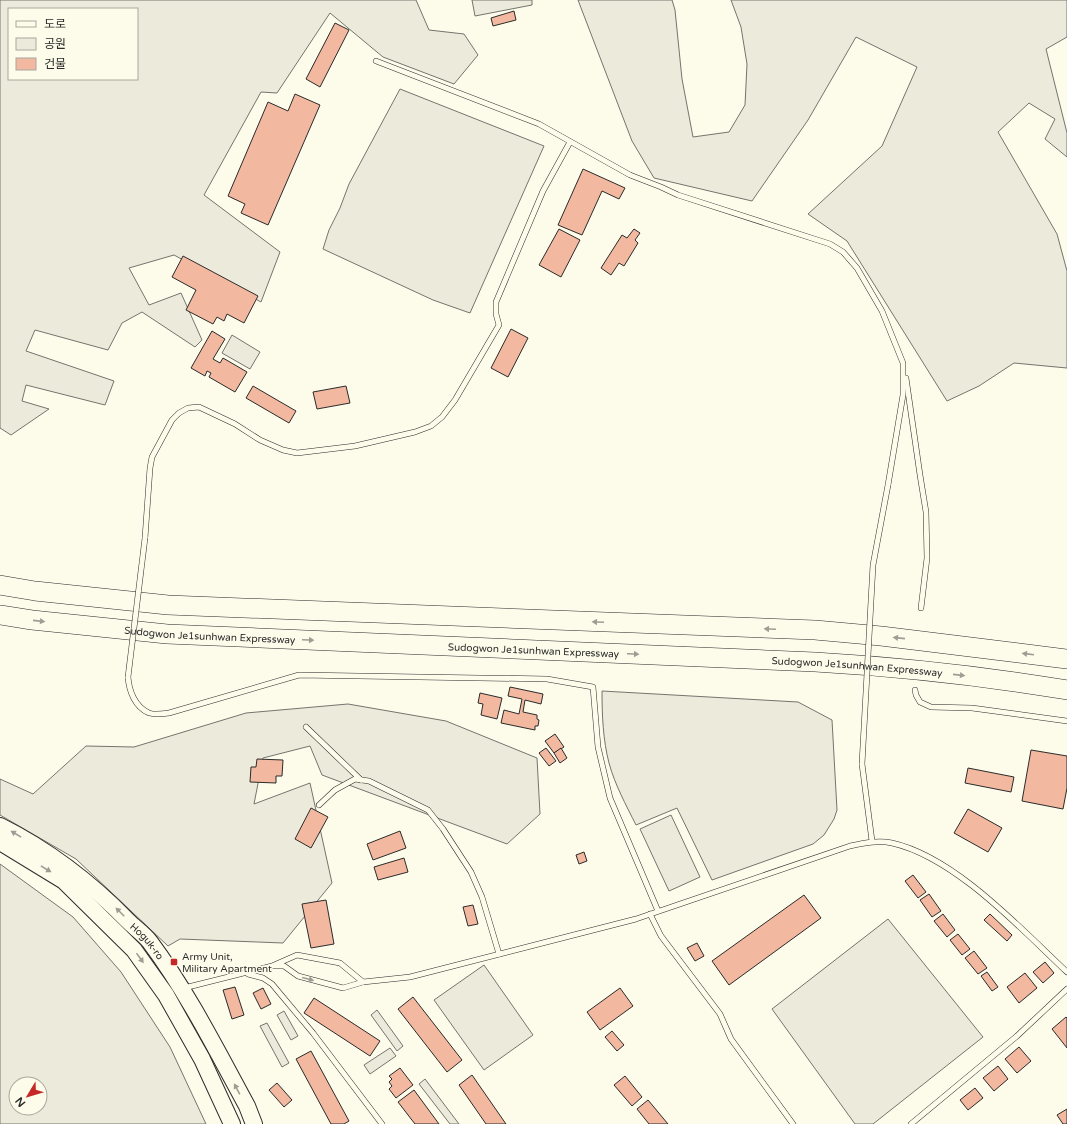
<svg xmlns="http://www.w3.org/2000/svg" width="1067" height="1124" font-family="'Varela Round','Noto Sans KR',sans-serif">
  <style>
    .green { fill: #ecebdb; stroke: #74746e; fill-rule: evenodd }
    .parking { fill: #eceadb; stroke: #74746e }
    .building { fill: #f2b8a0; stroke: #2b2b2b }
    .lines { fill: none; stroke-linecap: round; stroke-linejoin: round }
    .lane-casing { stroke: #2b2b2b; stroke-width: 6 }
    .primary-casing { stroke: #2b2b2b; stroke-width: 18 }
    .highway-casing { stroke: #2b2b2b; stroke-width: 20 }
    .lane { stroke: #fdfbea; stroke-width: 5 }
    .primary { stroke: #fdfbea; stroke-width: 16 }
    .highway { stroke: #fdfbea; stroke-width: 19 }
    .lane-bridge-casing { stroke: #2b2b2b; stroke-width: 6; stroke-linecap: butt }
    .lane-bridge { stroke: #fdfbea; stroke-width: 5 }
    .oneway { fill: #9e9d94 }
    .poi-dot { fill: #c62828; stroke: #fdfbea; stroke-width: 1.5 }
    .labels { text-anchor: middle; stroke-width: 3; stroke-linejoin: round; paint-order: stroke }
    .street-label { font-size: 10px; fill: #2b2b2b; stroke: #fdfbea }
    .poi-label { font-size: 10px; fill: #2b2b2b; stroke: #fdfbea; text-anchor: start }
  </style>
  <rect width="100%" height="100%" fill="#fdfbea"/>
  <!-- green -->
  <g class="green">
    <path d="M 0,0 L 416,0 L 429,30 L 464,34 L 478,55 L 454,84 L 383,57 L 330,13 L 277,93 L 261,92 L 204,195 L 280,252 L 261,302 L 174,255 L 129,268 L 149,305 L 181,293 L 202,340 L 195,347 L 142,312 L 122,323 L 108,350 L 35,330 L 26,351 L 114,381 L 105,405 L 26,385 L 22,401 L 49,409 L 11,435 L 0,428 ZM 9,9 L 137,9 L 137,79 L 9,79 Z"/>
    <path d="M 472,0 L 532,0 L 532,5 L 475,16 Z"/>
    <path d="M 578,0 L 672,0 L 675,10 L 682,79 L 693,137 L 729,132 L 745,105 L 747,64 L 741,27 L 731,0 L 1067,0 L 1067,37 L 1046,49 L 1067,133 L 1067,157 L 1045,139 L 1055,119 L 1029,103 L 998,132 L 1057,234 L 1067,271 L 1067,368 L 1014,363 L 979,386 L 947,401 L 847,241 L 808,214 L 882,146 L 917,67 L 856,37 L 808,120 L 752,201 L 654,178 L 632,141 Z"/>
    <path d="M 400,89 L 544,146 L 470,313 L 433,300 L 323,249 L 329,230 L 340,208 L 349,184 Z"/>
    <path d="M 232,335 L 260,352 L 250,369 L 222,353 Z"/>
    <path d="M 602,691 L 798,702 L 832,720 L 837,810 L 834,819 L 824,835 L 813,844 L 712,880 L 677,808 L 636,825 C 626,805 615,785 609,763 C 603,740 602,715 602,691 Z"/>
    <path d="M 348,704 L 446,721 L 537,758 L 540,814 L 507,844 L 322,775 L 310,746 L 263,758 L 254,804 L 310,783 L 332,883 L 283,943 L 180,939 L 168,946 L 76,859 L 0,815 L 0,779 L 33,794 L 86,746 L 134,747 L 246,713 Z"/>
    <path d="M 671,815 L 700,877 L 669,891 L 640,829 Z"/>
    <path d="M 0,864 L 73,917 L 121,972 L 170,1047 L 206,1124 L 0,1124 ZM 16,1084 L 40,1084 L 40,1108 L 16,1108 Z"/>
    <path d="M 888,919 L 983,1037 L 873,1124 L 855,1124 L 772,1009 Z"/>
    <path d="M 484,965 L 533,1035 L 484,1070 L 434,1000 Z"/>
  </g>
  <!-- parking -->
  <g class="parking">
    <path d="M 377,1010 L 403,1046 L 397,1051 L 371,1015 Z"/>
    <path d="M 284,1011 L 298,1036 L 291,1040 L 277,1015 Z"/>
    <path d="M 267,1023 L 289,1063 L 282,1067 L 260,1026 Z"/>
    <path d="M 390,1048 L 396,1056 L 370,1074 L 364,1065 Z"/>
    <path d="M 425,1079 L 459,1124 L 450,1124 L 419,1084 Z"/>
  </g>
  <!-- building -->
  <g class="building">
    <path d="M 514,11 L 516,20 L 493,26 L 491,18 Z"/>
    <path d="M 335,23 L 349,30 L 320,87 L 306,79 Z"/>
    <path d="M 295,94 L 320,105 L 268,225 L 241,213 L 245,204 L 228,196 L 268,102 L 288,111 Z"/>
    <path d="M 583,169 L 625,188 L 619,199 L 602,191 L 582,235 L 558,225 Z"/>
    <path d="M 559,229 L 580,240 L 561,277 L 539,265 Z"/>
    <path d="M 634,229 L 640,233 L 635,240 L 638,243 L 624,266 L 619,263 L 611,275 L 601,268 L 622,235 L 627,238 Z"/>
    <path d="M 183,256 L 258,296 L 244,323 L 227,314 L 224,321 L 217,317 L 213,324 L 186,310 L 196,290 L 172,277 Z"/>
    <path d="M 511,329 L 528,338 L 508,377 L 491,368 Z"/>
    <path d="M 212,331 L 225,339 L 213,359 L 220,363 L 223,358 L 247,372 L 235,392 L 209,377 L 211,373 L 207,371 L 205,376 L 191,368 Z"/>
    <path d="M 253,386 L 296,411 L 289,423 L 246,398 Z"/>
    <path d="M 346,386 L 350,403 L 317,409 L 313,392 Z"/>
    <path d="M 510,687 L 543,694 L 541,704 L 525,700 L 523,712 L 537,715 L 537,719 L 539,720 L 538,726 L 535,726 L 535,730 L 501,723 L 504,710 L 519,714 L 522,699 L 508,696 Z"/>
    <path d="M 480,693 L 502,698 L 497,719 L 481,715 L 483,704 L 478,703 Z"/>
    <path d="M 555,734 L 564,747 L 554,753 L 545,741 Z"/>
    <path d="M 546,748 L 556,761 L 549,766 L 539,753 Z"/>
    <path d="M 561,748 L 567,758 L 560,763 L 554,753 Z"/>
    <path d="M 1031,750 L 1067,756 L 1067,788 L 1063,809 L 1022,801 Z"/>
    <path d="M 257,759 L 283,760 L 282,776 L 276,776 L 276,783 L 250,782 L 251,767 L 256,767 Z"/>
    <path d="M 968,768 L 1014,777 L 1011,792 L 965,783 Z"/>
    <path d="M 311,808 L 328,817 L 311,848 L 295,839 Z"/>
    <path d="M 968,809 L 1002,828 L 988,852 L 954,833 Z"/>
    <path d="M 400,831 L 406,848 L 373,860 L 367,844 Z"/>
    <path d="M 584,852 L 587,861 L 579,864 L 576,855 Z"/>
    <path d="M 404,858 L 408,872 L 378,880 L 374,867 Z"/>
    <path d="M 913,875 L 926,892 L 918,898 L 905,881 Z"/>
    <path d="M 929,894 L 941,911 L 932,917 L 920,900 Z"/>
    <path d="M 804,895 L 821,918 L 729,985 L 712,961 Z"/>
    <path d="M 326,900 L 334,944 L 311,948 L 302,904 Z"/>
    <path d="M 473,905 L 478,924 L 468,926 L 463,907 Z"/>
    <path d="M 943,914 L 955,930 L 947,937 L 934,921 Z"/>
    <path d="M 990,914 L 1012,935 L 1007,941 L 984,920 Z"/>
    <path d="M 958,934 L 970,949 L 962,955 L 950,940 Z"/>
    <path d="M 697,943 L 704,956 L 695,961 L 687,948 Z"/>
    <path d="M 974,951 L 987,968 L 978,974 L 965,958 Z"/>
    <path d="M 1045,962 L 1054,973 L 1043,983 L 1033,972 Z"/>
    <path d="M 987,972 L 998,987 L 992,991 L 981,976 Z"/>
    <path d="M 1025,973 L 1037,988 L 1019,1003 L 1007,987 Z"/>
    <path d="M 235,987 L 244,1015 L 232,1019 L 223,990 Z"/>
    <path d="M 263,988 L 271,1004 L 261,1009 L 253,993 Z"/>
    <path d="M 620,988 L 633,1006 L 600,1030 L 587,1012 Z"/>
    <path d="M 413,997 L 462,1060 L 447,1072 L 398,1009 Z"/>
    <path d="M 314,998 L 380,1041 L 370,1056 L 304,1013 Z"/>
    <path d="M 1066,1017 L 1067,1018 L 1067,1048 L 1052,1029 Z"/>
    <path d="M 612,1031 L 624,1045 L 617,1051 L 605,1037 Z"/>
    <path d="M 1019,1047 L 1031,1061 L 1017,1073 L 1005,1059 Z"/>
    <path d="M 311,1051 L 349,1121 L 344,1124 L 331,1124 L 296,1059 Z"/>
    <path d="M 998,1066 L 1008,1079 L 994,1091 L 983,1078 Z"/>
    <path d="M 400,1068 L 413,1085 L 396,1098 L 389,1089 L 392,1086 L 389,1082 L 392,1079 L 389,1076 Z"/>
    <path d="M 472,1075 L 506,1124 L 486,1124 L 459,1085 Z"/>
    <path d="M 625,1076 L 642,1097 L 632,1106 L 614,1085 Z"/>
    <path d="M 277,1083 L 292,1100 L 284,1107 L 269,1090 Z"/>
    <path d="M 975,1088 L 983,1098 L 968,1110 L 960,1100 Z"/>
    <path d="M 414,1090 L 439,1124 L 415,1124 L 398,1102 Z"/>
    <path d="M 648,1100 L 668,1124 L 649,1124 L 637,1109 Z"/>
    <path d="M 1067,1109 L 1067,1124 L 1063,1124 L 1057,1115 Z"/>
  </g>
  <g class="lines">
    <defs>
      <g id="lane">
        <path d="M 376,61 L 539,124 L 630,175 L 661,187 L 678,195 L 830,244 L 843,252 L 857,268 L 882,311 L 903,363 L 903,395 L 888,485"/>
        <path d="M 906,378 L 920,475 L 926,512 L 927,558 L 921,608"/>
        <path d="M 145,538 L 150,468 L 152,457 L 172,420 L 179,413 L 188,408 L 199,407 L 235,424 L 260,440 L 283,450 L 297,453 L 355,446 L 415,432 L 431,426 L 442,417 L 455,400 L 499,325 L 496,314 L 496,302 L 543,191 L 570,142"/>
        <path d="M 128,677 C 129,691 135,707 149,713 C 155,715 162,714 169,713 L 299,675 L 547,679 L 593,687 L 598,747 L 610,798 L 658,911"/>
        <path d="M 915,690 L 916,695 L 920,702 L 931,707 L 972,708 L 1067,721"/>
        <path d="M 306,727 L 361,780"/>
        <path d="M 862,764 L 872,841"/>
        <path d="M 319,805 L 335,790 L 355,779 L 369,781 L 428,810 L 443,829 L 471,872 L 482,897 L 499,954"/>
        <path d="M 650,914 L 661,936 L 720,1014 L 731,1039 L 793,1124"/>
        <path d="M 248,974 L 263,978 L 272,984 L 313,1033 L 382,1124"/>
        <path d="M 363,982 L 410,977 L 636,919 L 850,846 C 864,843 878,840 892,843 C 955,857 1021,929 1067,972"/>
        <path d="M 184,988 L 272,966 L 297,955 L 340,963 L 363,982 L 343,988 L 298,976 L 284,966 L 272,966"/>
        <path d="M 911,1124 L 1017,1036 L 1067,989"/>
      </g>
      <g id="primary">
        <path id="s1" d="M 0,826 C 48,850 91,883 128,921 C 135,928 144,934 150,942 C 188,993 217,1051 247,1106 L 254,1124"/>
        <path d="M 0,842 L 64,881 L 134,950 L 166,995 L 202,1059 L 232,1124"/>
      </g>
      <g id="highway">
        <path d="M 0,585 L 35,591 L 168,605 L 815,630 L 881,636 L 1067,659"/>
        <path id="s2" d="M 0,615 L 32,620 L 167,634 L 815,662 C 900,667 984,676 1067,690"/>
      </g>
    </defs>
    <!-- lane casing -->
    <use href="#lane" class="lane-casing"/>
    <!-- primary casing -->
    <use href="#primary" class="primary-casing"/>
    <!-- highway casing -->
    <use href="#highway" class="highway-casing"/>
    <!-- lane -->
    <use href="#lane" class="lane"/>
    <!-- primary -->
    <use href="#primary" class="primary"/>
    <!-- highway -->
    <use href="#highway" class="highway"/>
    <defs>
      <g id="lane-bridge">
        <path d="M 128,677 L 145,538"/>
        <path d="M 862,764 L 873,565 L 888,485"/>
      </g>
    </defs>
    <!-- lane-bridge casing -->
    <use href="#lane-bridge" class="lane-bridge-casing"/>
    <!-- lane-bridge -->
    <use href="#lane-bridge" class="lane-bridge"/>
  </g>
  <!-- one-way arrows -->
  <defs><path id="oneway-solid" d="M-6-.8H1V-3.2L6.5 0L1 3.2V.8H-6Z"/></defs>
  <g class="oneway">
    <use href="#oneway-solid" transform="translate(39 621) rotate(6)"/>
    <use href="#oneway-solid" transform="translate(598 622) rotate(-178)"/>
    <use href="#oneway-solid" transform="translate(770 629) rotate(-178)"/>
    <use href="#oneway-solid" transform="translate(899 638) rotate(-174)"/>
    <use href="#oneway-solid" transform="translate(308 640) rotate(2)"/>
    <use href="#oneway-solid" transform="translate(633 654) rotate(2)"/>
    <use href="#oneway-solid" transform="translate(1028 654) rotate(-173)"/>
    <use href="#oneway-solid" transform="translate(959 675) rotate(6)"/>
    <use href="#oneway-solid" transform="translate(16 834) rotate(-149)"/>
    <use href="#oneway-solid" transform="translate(46 869) rotate(31)"/>
    <use href="#oneway-solid" transform="translate(120 912) rotate(-135)"/>
    <use href="#oneway-solid" transform="translate(140 958) rotate(54)"/>
    <use href="#oneway-solid" transform="translate(308 979) rotate(15)"/>
    <use href="#oneway-solid" transform="translate(237 1089) rotate(-118)"/>
  </g>
  <!-- markers -->
  <rect class="poi-dot" x="170" y="958" width="8" height="8" rx="2"/>
  <g class="labels">
    <!-- street labels -->
    <g class="street-label">
      <text dy="4" stroke="none"><textPath href="#s2" startOffset="211">Sudogwon Je1sunhwan Expressway</textPath></text>
      <text dy="4" stroke="none"><textPath href="#s2" startOffset="535">Sudogwon Je1sunhwan Expressway</textPath></text>
      <text dy="4" stroke="none"><textPath href="#s2" startOffset="859">Sudogwon Je1sunhwan Expressway</textPath></text>
      <text dy="4" stroke="none"><textPath href="#s1" startOffset="188">Hoguk-ro</textPath></text>
    </g>
    <!-- poi labels -->
    <g class="poi-label">
      <text x="182" y="960">Army Unit,<tspan x="182" dy="12">Military Apartment</tspan></text>
    </g>
  </g>
  <!-- legend -->
  <rect x="8" y="8" width="130" height="72" fill="#fdfbea" stroke="#a9a89e"/>
  <rect x="16" y="21" width="20" height="6" fill="#fdfbea" stroke="#a9a89e"/>
  <text x="44" y="28" font-size="12" fill="#2b2b2b">도로</text>
  <rect x="16" y="38" width="20" height="12" fill="#ecebdb" stroke="#a9a89e"/>
  <text x="44" y="48" font-size="12" fill="#2b2b2b">공원</text>
  <rect x="16" y="58" width="20" height="12" fill="#f2b8a0" stroke="#a9a89e"/>
  <text x="44" y="68" font-size="12" fill="#2b2b2b">건물</text>
  <!-- north arrow -->
  <g transform="translate(28 1096) rotate(232)"><circle r="19" fill="#fdfbea" stroke="#a9a89e"/>
  <path d="M0-3L7 15L0 10L-7 15Z" fill="#c62828"/>
  <text y="-6" font-size="11" font-weight="bold" text-anchor="middle" fill="#2b2b2b">N</text>
  </g>
</svg>
